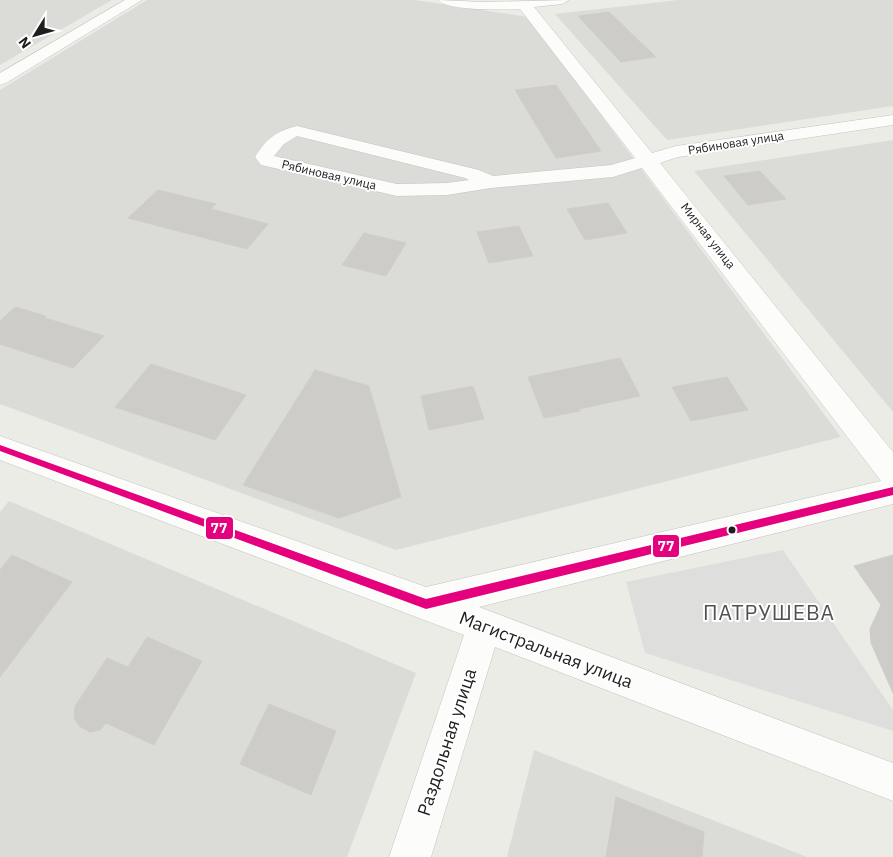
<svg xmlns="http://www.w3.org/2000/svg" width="893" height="857" font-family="'IBM Plex Sans',sans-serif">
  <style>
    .residential { fill: #dbdbd8 }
    .parking { fill: #dededc }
    .building { fill: #cdccc8; stroke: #cfcec8 }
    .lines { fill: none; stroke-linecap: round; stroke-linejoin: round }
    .minor-casing { stroke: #c3c3c1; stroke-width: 1 }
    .minor { fill: #fcfcfb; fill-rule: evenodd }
    .bus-1-casing { stroke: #fff; stroke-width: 3 }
    .bus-1 { fill: #e5007d; fill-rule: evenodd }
    .bus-dot { fill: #1e1e1e; stroke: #fff; stroke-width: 2 }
    .labels { text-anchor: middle; stroke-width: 4; stroke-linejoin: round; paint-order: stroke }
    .far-street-label { font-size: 12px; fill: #1e1e1e; stroke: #fff }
    .near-street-label { font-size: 18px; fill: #1e1e1e; stroke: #fff }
    .near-quarter-label { font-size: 21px; letter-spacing: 1px; fill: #515151; stroke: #fff }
    .line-badge { stroke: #fff; stroke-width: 2 }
    .badge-label { font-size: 14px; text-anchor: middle; font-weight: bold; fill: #fff }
  </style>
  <rect width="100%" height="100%" fill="#ecece7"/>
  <!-- residential -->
  <g class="residential">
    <path d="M 0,0 L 112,0 L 0,65 Z"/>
    <path d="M 147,0 L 415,0 L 528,17 L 841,437 L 396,550 L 0,404 L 0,90 Z"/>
    <path d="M 678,0 L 893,0 L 893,106 L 667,140 L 555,14 Z"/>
    <path d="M 893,140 L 893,412 L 694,171 Z"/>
    <path d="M 9,501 L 416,673 L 347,857 L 0,857 L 0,512 Z"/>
    <path d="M 534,750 L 807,857 L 507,857 Z"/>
  </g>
  <!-- parking -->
  <path class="parking" d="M 783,550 L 893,710 L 893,731 L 645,653 L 626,582 Z"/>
  <!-- building -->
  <g class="building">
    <path d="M 609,12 L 656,57 L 621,62 L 578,16 Z"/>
    <path d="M 556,85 L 601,151 L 556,158 L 515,90 Z"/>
    <path d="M 760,171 L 786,199 L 748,205 L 724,176 Z"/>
    <path d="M 158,190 L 216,204 L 211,209 L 268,224 L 247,249 L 128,218 Z"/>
    <path d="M 608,203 L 627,233 L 585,240 L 567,209 Z"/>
    <path d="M 519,226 L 533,256 L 489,263 L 477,232 Z"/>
    <path d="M 364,233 L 406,243 L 386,276 L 342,265 Z"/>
    <path d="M 15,307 L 46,316 L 45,318 L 104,336 L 73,368 L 0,344 L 0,321 Z"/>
    <path d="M 620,358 L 640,396 L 579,409 L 580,411 L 544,418 L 528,377 Z"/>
    <path d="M 151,364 L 246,395 L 215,440 L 115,407 Z"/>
    <path d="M 315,370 L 369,386 L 401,497 L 339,518 L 243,485 Z"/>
    <path d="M 727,377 L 748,410 L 691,421 L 672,387 Z"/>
    <path d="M 473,386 L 484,419 L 429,430 L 421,396 Z"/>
    <path d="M 12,555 L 72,582 L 0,677 L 0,570 Z"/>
    <path d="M 893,555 L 893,693 L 871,643 L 870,629 L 881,605 L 854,566 Z"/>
    <path d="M 147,637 L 202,661 L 154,745 L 106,723 L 100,730 L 90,732 L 79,726 L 74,718 L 75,706 L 107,658 L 128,667 Z"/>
    <path d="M 269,704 L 336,731 L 311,795 L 240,764 Z"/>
    <path d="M 616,797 L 704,832 L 702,857 L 606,857 Z"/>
  </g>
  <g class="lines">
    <defs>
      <g id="minor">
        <path d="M 125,0 L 142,0 L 6,83 L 0,85 L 0,73 Z"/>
        <path d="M 438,0 L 483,2 L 569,0 L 562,4 L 534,7 L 652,153 L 676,146 L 893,115 L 893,125 L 678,157 L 660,163 L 893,452 L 893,504 L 479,607 L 893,763 L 893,801 L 495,647 L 431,857 L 389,857 L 464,635 L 0,460 L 0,436 L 426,587 L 881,481 L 642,168 L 613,177 L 491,188 L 447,195 L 397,196 L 261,165 L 255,157 C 266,139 276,131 297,126 L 479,170 L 493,176 L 611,165 L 635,158 L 520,9 C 505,10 447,11 438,0 ZM 297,136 L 465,178 L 469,180 L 447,183 L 397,184 L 274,156 L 284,144 Z"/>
      </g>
    </defs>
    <!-- minor casing -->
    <use href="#minor" class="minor-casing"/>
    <!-- minor -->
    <use href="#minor" class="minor"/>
    <defs>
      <path id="bus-1" d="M 0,445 L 426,599 L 893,487 L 893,495 L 426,609 L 0,451 Z"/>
    </defs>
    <!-- bus-1 casing -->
    <use href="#bus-1" class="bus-1-casing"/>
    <!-- bus-1 -->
    <use href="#bus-1" class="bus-1"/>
  </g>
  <!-- markers -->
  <circle class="bus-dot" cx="732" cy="530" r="4.5"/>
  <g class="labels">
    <!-- far-street labels -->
    <g class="far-street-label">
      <text transform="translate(736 143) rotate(-9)" y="4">Рябиновая улица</text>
      <text transform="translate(329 175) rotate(13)" y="4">Рябиновая улица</text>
      <text transform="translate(708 236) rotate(52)" y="4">Мирная улица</text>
    </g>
    <!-- near-street labels -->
    <g class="near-street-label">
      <text transform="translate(546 650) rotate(21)" y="6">Магистральная улица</text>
      <text transform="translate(447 742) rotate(-72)" y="6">Раздольная улица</text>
    </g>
    <!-- near-quarter labels -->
    <g class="near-quarter-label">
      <text x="769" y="620">ПАТРУШЕВА</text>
    </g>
  </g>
  <g class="line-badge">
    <rect x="205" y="516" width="29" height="24" rx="5" fill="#e5007d"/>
    <rect x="652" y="534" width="28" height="24" rx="5" fill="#e5007d"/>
  </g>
  <g class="badge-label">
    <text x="219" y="533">77</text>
    <text x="666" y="551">77</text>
  </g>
  <!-- north arrow -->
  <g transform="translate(35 35) rotate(233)" stroke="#ffffff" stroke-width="4" paint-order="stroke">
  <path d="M0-4L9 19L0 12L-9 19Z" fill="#1e1e1e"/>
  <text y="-8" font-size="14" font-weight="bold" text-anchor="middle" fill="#1e1e1e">N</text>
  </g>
</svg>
